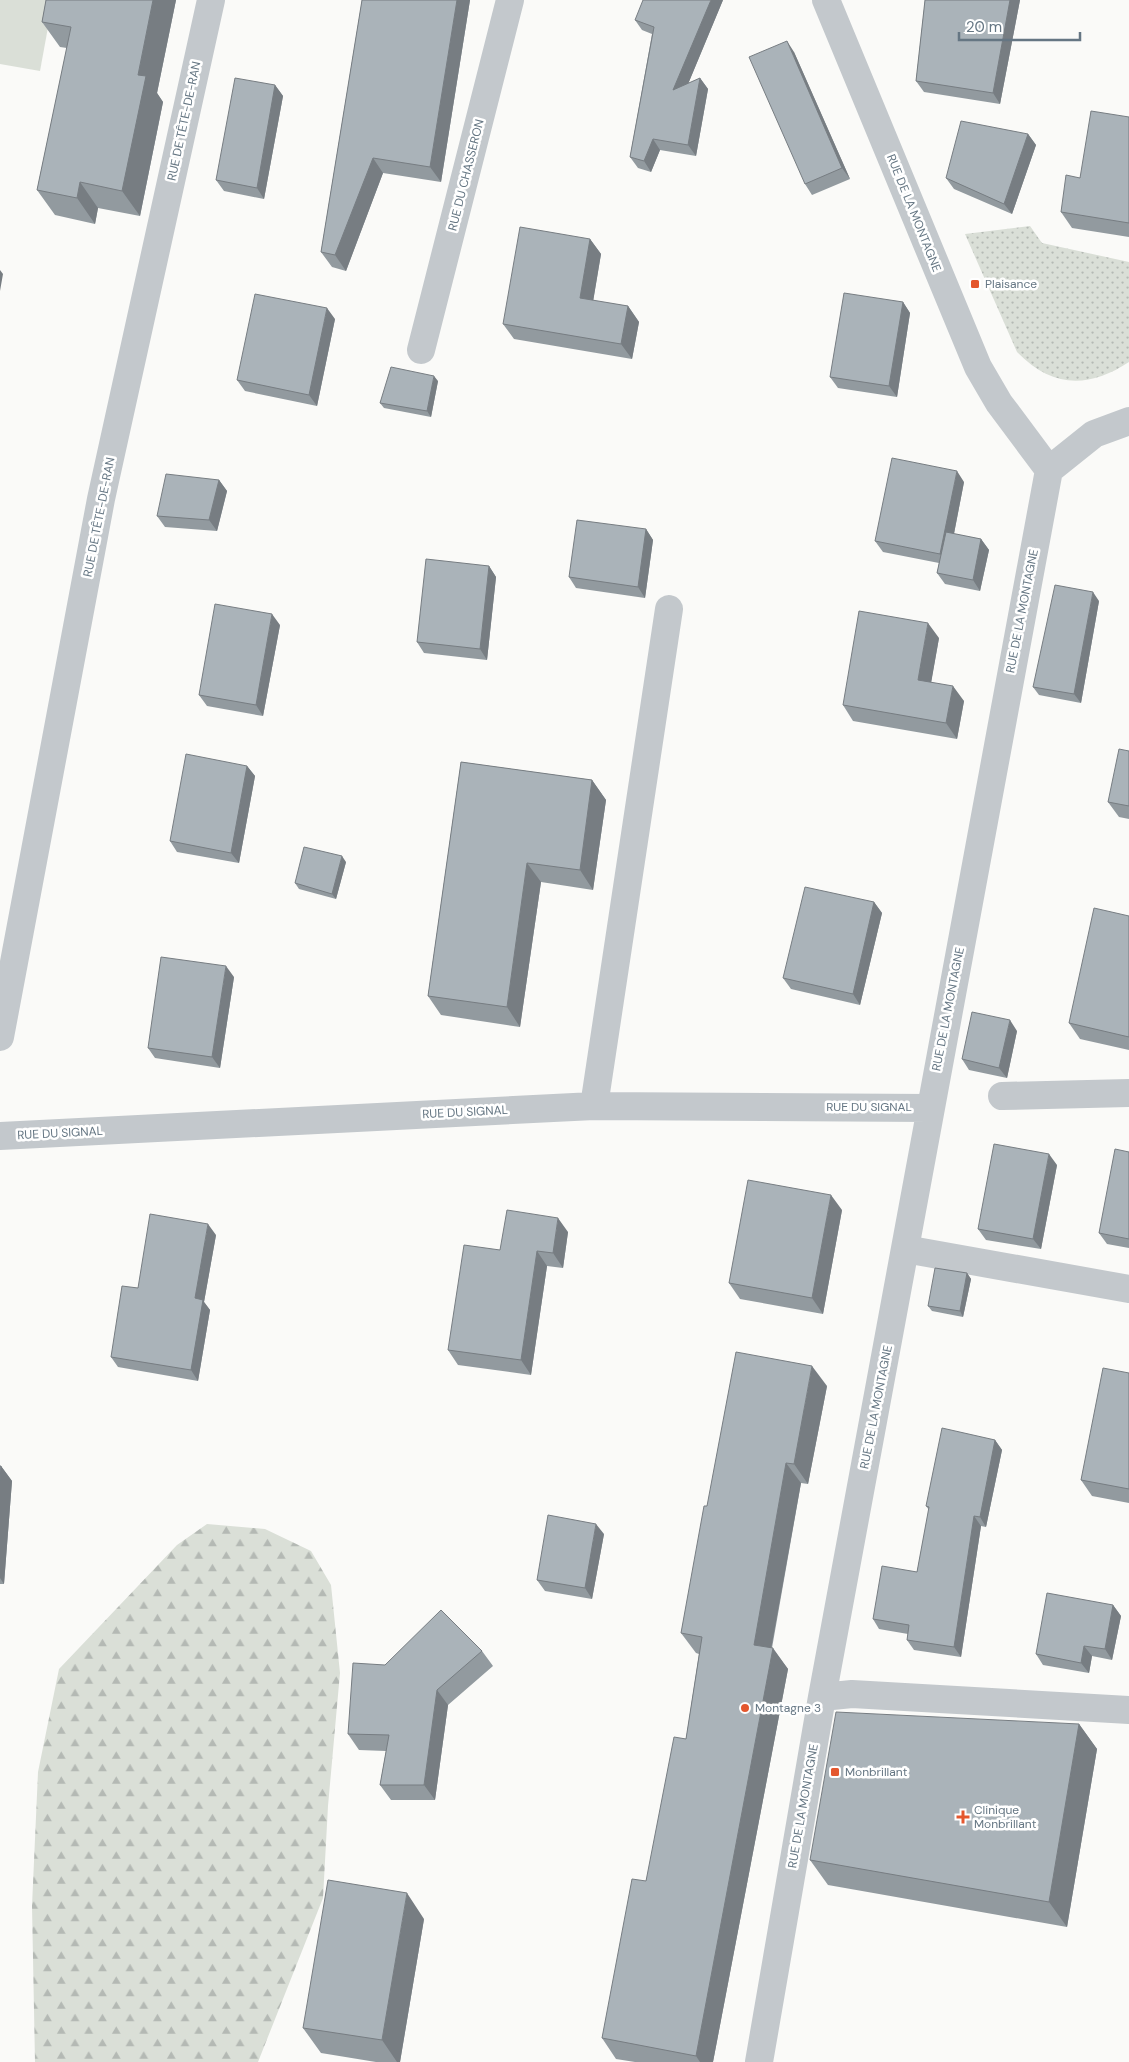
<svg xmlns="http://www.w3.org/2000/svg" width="1129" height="2062" font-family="'DM Sans',sans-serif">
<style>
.grass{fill:url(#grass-dots)}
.forest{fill:url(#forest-firs)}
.park{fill:#dadfd7}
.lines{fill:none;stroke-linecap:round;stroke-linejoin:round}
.minor{stroke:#c3c8cc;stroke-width:28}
.wall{fill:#929a9f}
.shaded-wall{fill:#777d82}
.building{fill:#aab3b9;stroke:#777d82}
.poi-dot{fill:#e4572e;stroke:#fff;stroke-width:2}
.labels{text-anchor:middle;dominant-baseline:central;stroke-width:5;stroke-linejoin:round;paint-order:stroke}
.street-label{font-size:12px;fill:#657683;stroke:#fff}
.poi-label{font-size:12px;fill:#657683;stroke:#fff;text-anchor:start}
</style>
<defs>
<pattern id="grass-dots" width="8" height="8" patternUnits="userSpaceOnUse" patternTransform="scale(1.25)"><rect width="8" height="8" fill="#dadfd7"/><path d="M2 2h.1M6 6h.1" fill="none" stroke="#b4b9b4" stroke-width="1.8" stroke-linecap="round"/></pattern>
<pattern id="forest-firs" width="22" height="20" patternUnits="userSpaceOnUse" patternTransform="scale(1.25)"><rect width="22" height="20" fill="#dadfd7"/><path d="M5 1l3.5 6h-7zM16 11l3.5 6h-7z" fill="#b4b9b4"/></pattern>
</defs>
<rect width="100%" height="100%" fill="#fafaf8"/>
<path class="grass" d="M1030 226 1042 243 1129 262V362C1088 389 1052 388 1017 352L965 234Z"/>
<path class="forest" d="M207 1524 265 1529 311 1551 331 1585 340 1673 328 1806 323 1898 258 2062H35L32 1906 38 1772 59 1669 177 1545Z"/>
<path class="park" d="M0 0H53L40 71 0 64Z"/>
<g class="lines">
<path class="minor" d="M421 350 510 0
M1049 470 1094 434 1129 421
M0 1037 101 499 211 0
M1002 1096 1129 1093
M594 1106 669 609
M0 1136 594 1106 929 1108
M905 1249 1129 1289
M822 1697 852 1694 1129 1710
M759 2062 822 1697 1049 470 999 403 978 367 826 0"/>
</g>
<path class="wall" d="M46 0H176L157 93 163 102 140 216 98 208 95 224 55 215 37 190 67 48 60 47 42 22Z
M362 0H470L441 182 383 173 346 271 332 267 321 252Z
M723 0 688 84 700 78 708 89 696 156 660 150 651 172 638 168 630 157 652 34 642 30 635 20Z
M925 0H1020L1000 104 924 92 916 81Z
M794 52 850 179 812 195 805 184Z
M275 85 283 96 264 199 224 191 216 180Z
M1129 117V237L1072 228 1061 212 1080 178Z
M1028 134 1036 145 1012 214 954 189 946 178Z
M590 239 601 254 593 301 628 306 639 322 632 359 514 339 503 324Z
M903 302 910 313 897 397 838 388 830 377Z
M335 319 317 406 245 391 237 380Z
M438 381 431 417 384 408 380 403Z
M219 480 227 491 217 531 165 527 157 516Z
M964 482 954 534 981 539 989 550 980 591 945 584 937 573 939 563 883 552 875 541Z
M646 529 653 540 645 598 576 588 569 577Z
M489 566 496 577 487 660 424 653 417 642Z
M1099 601 1081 703 1039 695 1033 687Z
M280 625 263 716 207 706 199 695Z
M939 638 931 682 964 701 957 739 853 721 843 705Z
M1129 751V819L1119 817 1108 802Z
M461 762 592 780 606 800 593 890 541 882 520 1027 441 1015 428 996Z
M247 766 255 776 239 863 177 852 170 841Z
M346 862 336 899 299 889 295 883Z
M874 902 882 913 860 1005 791 989 783 978Z
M1129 916V1050L1080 1039 1069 1023Z
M234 977 220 1068 155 1058 148 1048Z
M1017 1031 1007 1078 969 1070 962 1059Z
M1129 1152V1248L1107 1244 1099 1233Z
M1057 1165 1041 1249 986 1240 978 1229Z
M842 1210 823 1314 740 1299 729 1283Z
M568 1232 563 1268 547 1266 531 1375 458 1365 448 1350 500 1250Z
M216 1235 204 1302 210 1310 198 1381 118 1367 111 1357 138 1288Z
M967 1273 971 1279 963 1317 932 1311 928 1306Z
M1129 1373V1503L1092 1496 1081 1480Z
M827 1386 808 1484 801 1483 772 1648 788 1669 713 2062H635L616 2059 602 2038 686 1739 699 1654 696 1653 681 1633 707 1506Z
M995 1440 1002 1450 986 1527 981 1526 961 1657 914 1650 907 1640 908 1634 879 1629 873 1619 917 1572 929 1510 926 1506Z
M0 1466H1L12 1481 4 1584H0Z
M604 1534 592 1599 545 1591 537 1580Z
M1113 1605 1121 1616 1112 1660 1092 1656 1089 1673 1043 1665 1036 1654Z
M482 1651 493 1666 448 1705 435 1800H391L380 1785 386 1751 359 1750 348 1734 385 1665Z
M1079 1724 1097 1749 1067 1927 828 1885 810 1860Z
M424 1919 400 2062H376L321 2053 303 2028Z"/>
<path class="shaded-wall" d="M153 0H176L157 93 163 102 140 216 122 191 138 75Z
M457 0H470L441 182 430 167Z
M711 0H723L681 101 673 90Z
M1010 0H1020L1000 104 993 93Z
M787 41 794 52 850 179 842 168Z
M700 78 708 89 696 156 688 145Z
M275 85 283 96 264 199 257 188Z
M1028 134 1036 145 1012 214 1004 204Z
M653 139 660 150 651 172 644 161Z
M373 158 383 173 346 271 335 255Z
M80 182 98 208 95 224 77 198Z
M590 239 601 254 591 314 580 298Z
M0 270 3 274 0 291Z
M903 302 910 313 897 397 889 386Z
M628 306 639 322 632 359 621 344Z
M327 308 335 319 317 406 309 395Z
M434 376 438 381 431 417 427 411Z
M957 471 964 482 948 564 940 554Z
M219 480 227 491 217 531 209 520Z
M646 529 653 540 645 598 638 587Z
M981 539 989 550 980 591 973 580Z
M489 566 496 577 487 660 480 649Z
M1093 592 1099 601 1081 703 1074 694Z
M272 614 280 625 263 716 256 705Z
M928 623 939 638 929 695 918 680Z
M953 686 964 701 957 739 946 723Z
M247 766 255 776 239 863 231 853Z
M592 780 606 800 593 890 580 870Z
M342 856 346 862 336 899 332 894Z
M527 863 541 882 520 1027 507 1007Z
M874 902 882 913 860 1005 853 994Z
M226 966 234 977 220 1068 212 1057Z
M1010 1020 1017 1031 1007 1078 999 1068Z
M1049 1154 1057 1165 1041 1249 1033 1239Z
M831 1195 842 1210 823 1314 812 1298Z
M558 1218 568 1232 563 1268 553 1253Z
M208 1224 216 1235 204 1302 210 1310 198 1381 191 1370 195 1298Z
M537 1251 547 1266 531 1375 521 1360Z
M967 1273 971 1279 963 1317 960 1311Z
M812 1366 827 1386 808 1484 794 1464Z
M995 1440 1002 1450 986 1527 980 1517Z
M786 1463 801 1483 768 1666 754 1645Z
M1 1466 12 1481 4 1584 0 1578V1481Z
M974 1516 981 1526 961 1657 954 1647Z
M596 1524 604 1534 592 1599 585 1588Z
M1113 1605 1121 1616 1112 1660 1105 1649Z
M1084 1646 1092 1656 1089 1673 1081 1663Z
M773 1648 788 1669 713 2062H700L696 2056Z
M437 1690 448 1705 435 1800 424 1785Z
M1079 1724 1097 1749 1067 1927 1049 1902Z
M407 1893 424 1919 400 2062H397L382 2040Z"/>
<path class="building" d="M46 0H153L138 75 146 76 122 191 80 182 77 198 37 190 71 27 42 22Z
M362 0H457L430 167 373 158 335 255 321 252Z
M643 0H711L673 90 700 78 688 145 653 139 644 161 630 157 654 27 635 20Z
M925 0H1010L993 93 916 81Z
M787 41 842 168 805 184 749 57Z
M235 78 275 85 257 188 216 180Z
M1091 111 1129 117V223L1061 212 1066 175 1080 178Z
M961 121 1028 134 1004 204 946 178Z
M520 227 590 239 580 298 628 306 621 344 503 324Z
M844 293 903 302 889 386 830 377Z
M255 294 327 308 309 395 237 380Z
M391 367 434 376 427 411 380 403Z
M892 458 957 471 940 554 875 541Z
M166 474 219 480 209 520 157 516Z
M577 520 646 529 638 587 569 577Z
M946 532 981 539 973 580 937 573Z
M426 559 489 566 480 649 417 642Z
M1055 585 1093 592 1074 694 1033 687Z
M215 604 272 614 256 705 199 695Z
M859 611 928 623 918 680 953 686 946 723 843 705Z
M1119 749 1129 751V806L1108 802Z
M186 754 247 766 231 853 170 841Z
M461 762 592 780 580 870 527 863 507 1007 428 996Z
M304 847 342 856 332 894 295 883Z
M805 887 874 902 853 994 783 978Z
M1094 908 1129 916V1037L1069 1023Z
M161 957 226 966 212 1057 148 1048Z
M972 1012 1010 1020 999 1068 962 1059Z
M994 1144 1049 1154 1033 1239 978 1229Z
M1115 1149 1129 1152V1239L1099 1233Z
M748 1180 831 1195 812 1298 729 1283Z
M507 1210 558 1218 553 1253 537 1251 521 1360 448 1350 464 1245 500 1250Z
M150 1214 208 1224 195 1298 203 1300 191 1370 111 1357 122 1286 138 1288Z
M935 1268 967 1273 960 1311 928 1306Z
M736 1352 812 1366 794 1464 786 1463 754 1645 773 1648 696 2056 602 2038 632 1879 646 1881 674 1737 686 1739 702 1637 681 1633 704 1506H707Z
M1103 1368 1129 1373V1489L1081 1480Z
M942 1428 995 1440 980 1517 974 1516 954 1647 907 1640 909 1625 873 1619 882 1566 917 1572 929 1507 926 1506Z
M0 1466H1L0 1481Z
M548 1515 596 1524 585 1588 537 1580Z
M1047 1593 1113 1605 1105 1649 1084 1646 1081 1663 1036 1654Z
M441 1610 482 1651 437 1690 424 1785H380L389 1735 348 1734 353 1663 385 1665Z
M836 1712 1079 1724 1049 1902 810 1860Z
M328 1880 407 1893 382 2040 303 2028Z"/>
<g class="poi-dot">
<rect x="970" y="279" width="10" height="10" rx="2.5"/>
<circle cx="745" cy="1708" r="5"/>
<rect x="830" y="1767" width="10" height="10" rx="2.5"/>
<path d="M960.5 1809.5h5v5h5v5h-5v5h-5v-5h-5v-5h5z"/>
</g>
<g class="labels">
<g class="street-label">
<text transform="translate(184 121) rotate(-78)">RUE DE TÊTE-DE-RAN</text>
<text transform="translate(466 175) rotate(-76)">RUE DU CHASSERON</text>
<text transform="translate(914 213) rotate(68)">RUE DE LA MONTAGNE</text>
<text transform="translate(99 517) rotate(-79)">RUE DE TÊTE-DE-RAN</text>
<text transform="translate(1022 611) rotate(-79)">RUE DE LA MONTAGNE</text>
<text transform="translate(948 1009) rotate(-79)">RUE DE LA MONTAGNE</text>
<text x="869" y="1107">RUE DU SIGNAL</text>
<text transform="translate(465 1112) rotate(-3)">RUE DU SIGNAL</text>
<text transform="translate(60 1133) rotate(-3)">RUE DU SIGNAL</text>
<text transform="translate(876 1407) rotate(-79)">RUE DE LA MONTAGNE</text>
<text transform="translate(803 1806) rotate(-80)">RUE DE LA MONTAGNE</text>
</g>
<g class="poi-label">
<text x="985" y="284">Plaisance</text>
<text x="755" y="1708">Montagne 3</text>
<text x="845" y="1772">Monbrillant</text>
<text x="974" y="1810">Clinique<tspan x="974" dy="14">Monbrillant</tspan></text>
</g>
</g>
<path d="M959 32v8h121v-8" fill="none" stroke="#657683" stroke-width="2.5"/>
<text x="966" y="32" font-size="15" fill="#657683" stroke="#ffffff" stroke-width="4" paint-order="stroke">20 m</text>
</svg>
